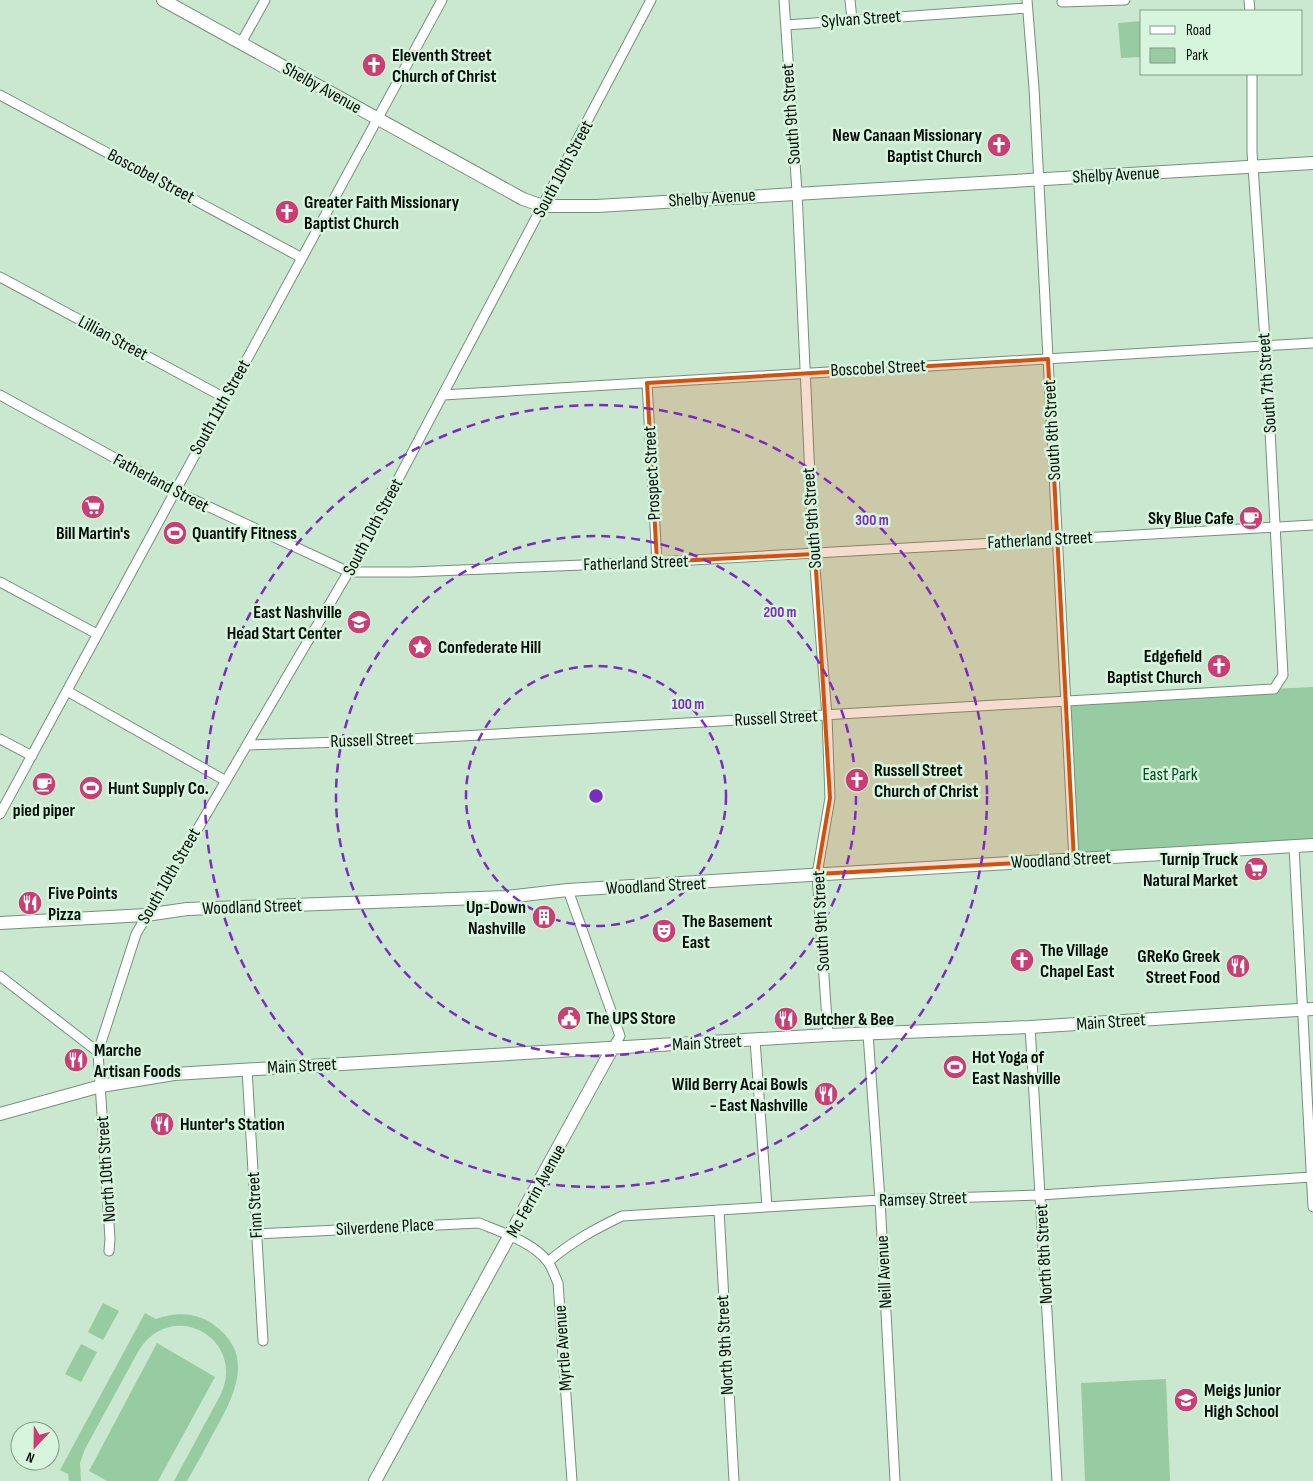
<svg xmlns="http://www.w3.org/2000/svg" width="1313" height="1481" font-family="'Sofia Sans Condensed',sans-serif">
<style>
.green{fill:#97cba2}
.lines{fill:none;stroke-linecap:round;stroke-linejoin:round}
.street-casing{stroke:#75907a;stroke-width:11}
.secondary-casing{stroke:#75907a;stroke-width:14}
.street{stroke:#fff;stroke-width:9}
.secondary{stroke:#fff;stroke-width:12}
.marked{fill:#d1520c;fill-opacity:0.2;stroke:#d1520c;stroke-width:4;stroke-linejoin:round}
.ring{fill:none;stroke:#7b2cbf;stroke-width:2.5;stroke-dasharray:9 6}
.labels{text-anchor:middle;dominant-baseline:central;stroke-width:5;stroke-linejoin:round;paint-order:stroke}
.street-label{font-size:18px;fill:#050e07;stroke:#d7f5dd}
.poi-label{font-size:18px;font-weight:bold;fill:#050e07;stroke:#d7f5dd;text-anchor:start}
.park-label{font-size:18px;fill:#004c21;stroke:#d7f5dd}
.centre{fill:#7b2cbf;stroke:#d7f5dd;stroke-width:2.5}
.ring-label{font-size:15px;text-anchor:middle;font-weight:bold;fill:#7b2cbf;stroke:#d7f5dd;stroke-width:5;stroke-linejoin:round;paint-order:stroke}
</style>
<rect width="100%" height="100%" fill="#cae8d0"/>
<path class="green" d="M1142 21V57L1121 58 1118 23Z
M1313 687V846L1074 860 1067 699Z
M85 788a6 6 0 1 1 12 0a6 6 0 1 1-12 0Z
M103 1303 119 1311 103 1340 88 1332Z
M145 1313 156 1319C176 1312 196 1312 214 1325 256 1355 234 1396 215 1430 206 1447 197 1464 187 1481H174L221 1394C246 1338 172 1298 139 1350L85 1449 80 1463 81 1481H69L68 1474 60 1470Z
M157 1343 215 1377 158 1481H107L89 1471Z
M81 1344 97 1352 81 1382 65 1374Z
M1166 1379 1170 1481H1085L1081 1383Z"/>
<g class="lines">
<g class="street-casing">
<path id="street" d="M784 0 797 192 813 543 827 716 830 798 817 874 828 1035
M850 0 852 20
M1027 0 1034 88 1074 860
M1249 0 1250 11
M1062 2 1125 0
M786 25 1027 8
M241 43 265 0
M0 95 302 258
M0 277 225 398
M647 383 657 562
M0 395 175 491 349 572H411L657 562 1313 525
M443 395 1313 343
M0 582 97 634
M67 691 226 781
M0 739 32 756
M248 745 374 741 1274 689 1283 675 1266 355 1252 152V74
M0 814 442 0
M1294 847 1313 1207
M568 890 620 1036 612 1049
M0 976 98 1052
M1030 1027 1057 1481
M868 1034 880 1200 895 1481
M755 1040 767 1207
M247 1069 263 1341
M719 1210 734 1481
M256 1234 479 1223C501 1232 533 1242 548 1262 552 1267 555 1277 558 1283L572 1481
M109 1251 110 1239 98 1052 136 934 356 559 651 0
M548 1262C571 1242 595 1229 622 1216L880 1200 1040 1195 1311 1177"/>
</g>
<g class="secondary-casing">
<path id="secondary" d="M163 0 523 199 543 206H597L1313 163
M0 923 146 915 187 909 506 897 568 890 826 874 1313 845
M0 1114 101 1086 174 1074 828 1035 1030 1027 1313 1009
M375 1481 612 1049"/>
</g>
<use href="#street" class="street"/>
<use href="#secondary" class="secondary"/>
</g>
<path class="marked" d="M1048 359 1074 860 817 874 830 798 815 554 657 562 647 383Z"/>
<g class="ring">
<circle cx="596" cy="796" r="130"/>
<circle cx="596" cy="796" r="260"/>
<circle cx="596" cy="796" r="391"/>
</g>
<defs>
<g id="church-disc" transform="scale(1.25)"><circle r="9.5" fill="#c93e73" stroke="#d7f5dd"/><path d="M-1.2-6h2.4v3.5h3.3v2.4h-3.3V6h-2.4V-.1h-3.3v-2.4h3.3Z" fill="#fff"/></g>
<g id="supermarket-disc" transform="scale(1.25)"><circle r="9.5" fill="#c93e73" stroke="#d7f5dd"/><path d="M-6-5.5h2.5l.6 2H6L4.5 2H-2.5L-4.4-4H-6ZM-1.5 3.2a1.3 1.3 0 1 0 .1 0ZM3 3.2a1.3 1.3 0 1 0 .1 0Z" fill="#fff"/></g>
<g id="cafe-disc" transform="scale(1.25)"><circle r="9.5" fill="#c93e73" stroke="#d7f5dd"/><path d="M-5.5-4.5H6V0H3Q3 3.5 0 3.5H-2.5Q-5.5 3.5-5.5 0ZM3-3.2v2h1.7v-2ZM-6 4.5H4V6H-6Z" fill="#fff"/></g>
<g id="stadium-disc" transform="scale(1.25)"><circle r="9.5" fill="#c93e73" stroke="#d7f5dd"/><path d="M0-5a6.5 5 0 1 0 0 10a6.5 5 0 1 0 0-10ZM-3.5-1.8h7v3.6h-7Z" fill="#fff"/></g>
<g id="school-disc" transform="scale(1.25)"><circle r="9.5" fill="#c93e73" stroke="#d7f5dd"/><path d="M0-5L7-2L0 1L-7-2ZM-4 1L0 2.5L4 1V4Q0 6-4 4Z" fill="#fff"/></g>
<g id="sight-disc" transform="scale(1.25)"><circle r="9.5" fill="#c93e73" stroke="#d7f5dd"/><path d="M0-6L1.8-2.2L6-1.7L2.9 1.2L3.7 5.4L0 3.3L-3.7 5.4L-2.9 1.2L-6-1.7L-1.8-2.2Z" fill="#fff"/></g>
<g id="restaurant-disc" transform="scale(1.25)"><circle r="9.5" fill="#c93e73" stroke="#d7f5dd"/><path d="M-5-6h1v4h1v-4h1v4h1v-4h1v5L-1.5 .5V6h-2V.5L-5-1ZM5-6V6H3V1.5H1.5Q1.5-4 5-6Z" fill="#fff"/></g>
<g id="building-disc" transform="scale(1.25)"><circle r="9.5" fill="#c93e73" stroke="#d7f5dd"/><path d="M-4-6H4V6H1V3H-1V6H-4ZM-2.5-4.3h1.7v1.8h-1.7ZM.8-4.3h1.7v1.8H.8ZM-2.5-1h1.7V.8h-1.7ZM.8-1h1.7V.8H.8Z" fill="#fff"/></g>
<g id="theatre-disc" transform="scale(1.25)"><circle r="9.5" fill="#c93e73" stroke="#d7f5dd"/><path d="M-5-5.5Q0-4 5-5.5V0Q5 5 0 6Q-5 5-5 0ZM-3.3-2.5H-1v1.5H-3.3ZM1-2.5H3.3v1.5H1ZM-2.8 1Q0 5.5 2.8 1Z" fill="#fff"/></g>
<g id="civic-disc" transform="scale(1.25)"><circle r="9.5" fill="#c93e73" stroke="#d7f5dd"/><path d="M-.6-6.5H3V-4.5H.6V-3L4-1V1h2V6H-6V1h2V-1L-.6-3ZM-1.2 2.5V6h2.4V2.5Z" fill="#fff"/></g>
</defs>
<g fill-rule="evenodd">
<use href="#church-disc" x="374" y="65"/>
<use href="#church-disc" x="999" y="145"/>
<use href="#church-disc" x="287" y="212"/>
<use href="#supermarket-disc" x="93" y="507"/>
<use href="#cafe-disc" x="1251" y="518"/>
<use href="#stadium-disc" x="175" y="533"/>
<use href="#school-disc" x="359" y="622"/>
<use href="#sight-disc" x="420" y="647"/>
<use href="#church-disc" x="1219" y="666"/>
<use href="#church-disc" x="857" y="780"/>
<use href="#cafe-disc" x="44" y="784"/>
<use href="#stadium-disc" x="91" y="788"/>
<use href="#supermarket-disc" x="1256" y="869"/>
<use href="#restaurant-disc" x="30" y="903"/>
<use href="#building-disc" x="544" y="917"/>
<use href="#theatre-disc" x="664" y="931"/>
<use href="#church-disc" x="1022" y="960"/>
<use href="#restaurant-disc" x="1238" y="966"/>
<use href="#civic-disc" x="569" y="1018"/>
<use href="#restaurant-disc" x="786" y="1019"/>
<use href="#restaurant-disc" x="76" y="1060"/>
<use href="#stadium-disc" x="955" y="1067"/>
<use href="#restaurant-disc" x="826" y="1094"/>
<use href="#restaurant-disc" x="162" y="1124"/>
<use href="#school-disc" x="1186" y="1400"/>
</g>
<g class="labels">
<g class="street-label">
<text transform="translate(861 19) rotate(-4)">Sylvan Street</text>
<text transform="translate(322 88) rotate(29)">Shelby Avenue</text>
<text transform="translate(791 114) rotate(-94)">South 9th Street</text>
<text transform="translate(563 169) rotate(-62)">South 10th Street</text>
<text transform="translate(1116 175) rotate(-3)">Shelby Avenue</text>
<text transform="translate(151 176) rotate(28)">Boscobel Street</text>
<text transform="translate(712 198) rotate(-4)">Shelby Avenue</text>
<text transform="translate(113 338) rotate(28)">Lillian Street</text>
<text transform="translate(878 368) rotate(-3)">Boscobel Street</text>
<text transform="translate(1267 383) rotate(-94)">South 7th Street</text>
<text transform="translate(220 407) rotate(-61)">South 11th Street</text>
<text transform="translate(1052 430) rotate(-93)">South 8th Street</text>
<text transform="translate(652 473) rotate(-93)">Prospect Street</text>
<text transform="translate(161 483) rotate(28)">Fatherland Street</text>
<text transform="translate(812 518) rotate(-94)">South 9th Street</text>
<text transform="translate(373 527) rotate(-62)">South 10th Street</text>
<text transform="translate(1040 540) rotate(-3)">Fatherland Street</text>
<text transform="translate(636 563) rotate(-2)">Fatherland Street</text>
<text transform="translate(776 718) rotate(-3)">Russell Street</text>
<text transform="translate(372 740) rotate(-2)">Russell Street</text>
<text transform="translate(1061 860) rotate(-3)">Woodland Street</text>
<text transform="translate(169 876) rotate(-60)">South 10th Street</text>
<text transform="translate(656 886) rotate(-3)">Woodland Street</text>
<text transform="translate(252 907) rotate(-2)">Woodland Street</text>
<text transform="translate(821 921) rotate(-93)">South 9th Street</text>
<text transform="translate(1111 1022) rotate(-4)">Main Street</text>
<text transform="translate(707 1043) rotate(-3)">Main Street</text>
<text transform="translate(302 1066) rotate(-3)">Main Street</text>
<text transform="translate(106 1169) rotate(-94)">North 10th Street</text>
<text transform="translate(536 1191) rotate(-61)">Mc Ferrin Avenue</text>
<text transform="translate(923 1199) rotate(-2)">Ramsey Street</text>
<text transform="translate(255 1205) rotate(-93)">Finn Street</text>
<text transform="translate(385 1227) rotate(-3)">Silverdene Place</text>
<text transform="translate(1044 1254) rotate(-93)">North 8th Street</text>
<text transform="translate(884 1272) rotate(-93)">Neill Avenue</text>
<text transform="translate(725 1345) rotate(-93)">North 9th Street</text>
<text transform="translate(563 1348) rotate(-94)">Myrtle Avenue</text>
</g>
<g class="poi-label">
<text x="392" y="55">Eleventh Street<tspan x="392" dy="21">Church of Christ</tspan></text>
<text x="982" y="135" text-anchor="end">New Canaan Missionary<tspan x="982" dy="21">Baptist Church</tspan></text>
<text x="304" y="202">Greater Faith Missionary<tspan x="304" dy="21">Baptist Church</tspan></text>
<text x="1234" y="518" text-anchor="end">Sky Blue Cafe</text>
<text x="93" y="533" text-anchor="middle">Bill Martin's</text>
<text x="192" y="533">Quantify Fitness</text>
<text x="342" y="612" text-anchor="end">East Nashville<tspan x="342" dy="21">Head Start Center</tspan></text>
<text x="438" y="647">Confederate Hill</text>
<text x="1202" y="656" text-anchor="end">Edgefield<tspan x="1202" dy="21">Baptist Church</tspan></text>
<text x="874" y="770">Russell Street<tspan x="874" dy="21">Church of Christ</tspan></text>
<text x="108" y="788">Hunt Supply Co.</text>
<text x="44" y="810" text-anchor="middle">pied piper</text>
<text x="1238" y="859" text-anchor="end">Turnip Truck<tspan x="1238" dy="21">Natural Market</tspan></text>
<text x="48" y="893">Five Points<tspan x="48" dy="21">Pizza</tspan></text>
<text x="526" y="907" text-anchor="end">Up-Down<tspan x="526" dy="21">Nashville</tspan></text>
<text x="682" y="921">The Basement<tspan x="682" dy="21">East</tspan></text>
<text x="1040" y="950">The Village<tspan x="1040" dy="21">Chapel East</tspan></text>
<text x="1220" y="956" text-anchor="end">GReKo Greek<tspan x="1220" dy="21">Street Food</tspan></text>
<text x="586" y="1018">The UPS Store</text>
<text x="804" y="1019">Butcher &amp; Bee</text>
<text x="94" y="1050">Marche<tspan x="94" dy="21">Artisan Foods</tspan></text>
<text x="972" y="1057">Hot Yoga of<tspan x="972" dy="21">East Nashville</tspan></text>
<text x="808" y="1084" text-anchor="end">Wild Berry Acai Bowls<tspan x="808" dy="21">- East Nashville</tspan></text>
<text x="180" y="1124">Hunter's Station</text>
<text x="1204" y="1390">Meigs Junior<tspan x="1204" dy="21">High School</tspan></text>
</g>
<g class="park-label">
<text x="1170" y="774">East Park</text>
</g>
</g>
<circle cx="596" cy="796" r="8" class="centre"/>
<g class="ring-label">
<text x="872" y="525">300 m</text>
<text x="780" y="617">200 m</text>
<text x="688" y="709">100 m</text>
</g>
<rect x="1140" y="10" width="162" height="65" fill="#d7f5dd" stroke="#839987"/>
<rect x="1150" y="26" width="25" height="8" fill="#ffffff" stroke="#839987"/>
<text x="1186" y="35" font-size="15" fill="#050e07">Road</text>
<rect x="1150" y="48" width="25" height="15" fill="#97cba2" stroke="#839987"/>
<text x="1186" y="60" font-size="15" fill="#050e07">Park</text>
<g transform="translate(35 1446) rotate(202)"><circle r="24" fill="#d7f5dd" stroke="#839987"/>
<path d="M0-4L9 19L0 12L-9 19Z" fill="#c93e73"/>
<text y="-8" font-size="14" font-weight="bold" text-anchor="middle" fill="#050e07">N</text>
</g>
</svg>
